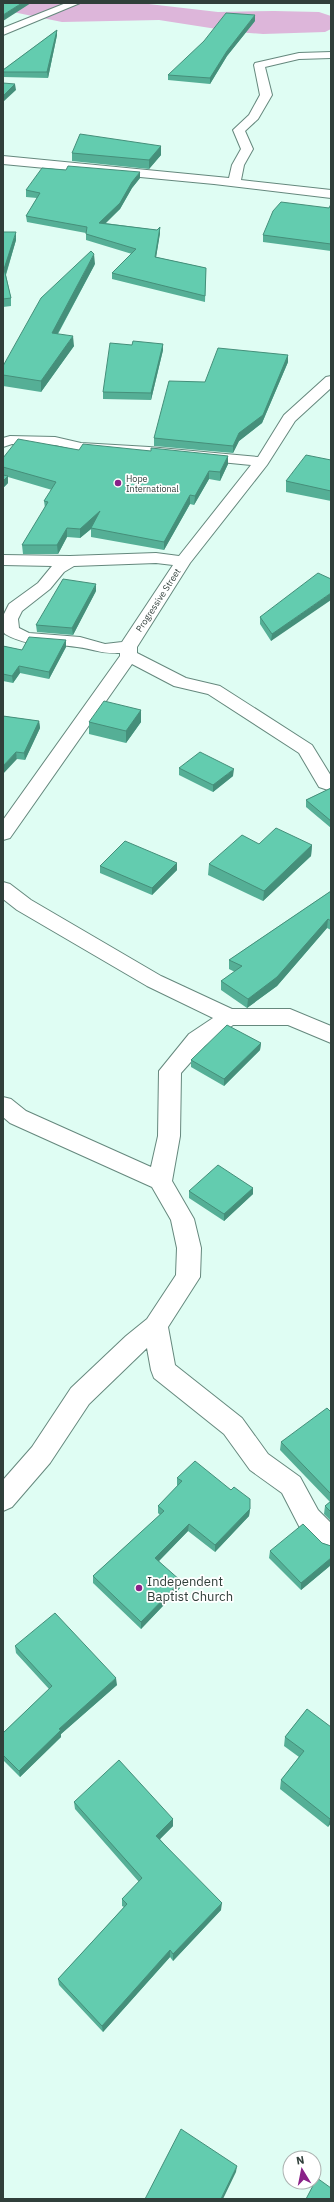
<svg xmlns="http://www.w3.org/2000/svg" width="334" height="2202" font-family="'IBM Plex Sans',sans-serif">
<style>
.green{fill:#ddb6da}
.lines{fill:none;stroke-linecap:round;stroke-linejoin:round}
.minor-casing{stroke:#65887d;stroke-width:2}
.minor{fill:#fff;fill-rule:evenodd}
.wall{fill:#55af96}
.shaded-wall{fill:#458f7a}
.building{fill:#63ccaf;stroke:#458f7a}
.poi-dot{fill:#8a2288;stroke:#fff;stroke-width:1.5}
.labels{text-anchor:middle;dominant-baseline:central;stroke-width:3.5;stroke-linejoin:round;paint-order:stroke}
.far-poi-label{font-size:9px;fill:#303f3a;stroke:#fff;text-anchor:start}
.far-street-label{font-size:9px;fill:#303f3a;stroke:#fff}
.near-poi-label{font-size:13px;fill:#303f3a;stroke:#fff;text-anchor:start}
</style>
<rect width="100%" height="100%" fill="#dffdf3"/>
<path class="green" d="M3 3H140L218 12 274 11 319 12 331 16V29L325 32 263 34 236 32 159 20 62 22 3 10Z"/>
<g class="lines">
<g class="minor-casing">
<path id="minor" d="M66 3H80L3 35V28Z
M331 52V58L299 59 265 67 272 95 258 119 245 131 253 149 244 165 241 180 331 190V198L214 184 3 164V156L229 178 232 165 241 149 233 130 249 115 260 95 254 65 255 63 299 53Z
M331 376V388L295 421 267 465 190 563 137 647V653L186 678 220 686 312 745 331 776V791L319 787 299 753 208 694 174 686 132 664 10 838 3 840V820L120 656V653C100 654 95 649 77 647 50 643 30 648 5 634L3 631V616L9 604 38 583 52 566 3 565V555L70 556 156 553 179 556 251 465 149 455 81 451 55 445 12 444 3 447V438L10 436 55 437 81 443 149 447 258 457 284 415 326 377ZM156 563 173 565 122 642 105 644 80 637 29 633 19 628 18 619 22 611 50 589 64 572 74 566Z
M3 882 10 884 31 900 161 976 232 1009H290L331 1026V1043L288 1025H233L205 1046 181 1073 180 1136 172 1181 194 1219 201 1248 200 1277 168 1327 175 1365 242 1418 268 1454 300 1477 318 1510 331 1523V1553L322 1550 300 1528 282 1493 250 1470 224 1434 154 1378 151 1370 147 1348 89 1404 50 1463 12 1507 3 1511V1480L32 1447 71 1388 126 1336 147 1319 176 1275 177 1248 171 1220 152 1187 10 1123 3 1117V1097L11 1099 26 1111 151 1167 158 1136 159 1071 189 1034 213 1018 147 986 17 910 3 899Z"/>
</g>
<use href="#minor" class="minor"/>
</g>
<path class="wall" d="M255 21 227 56 210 84 168 80V75Z
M57 30V35L48 78 3 77V70Z
M161 146V155L149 169 72 161V153Z
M140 178 132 188 120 209 105 223 157 230 160 227V233L156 257 206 268 205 302 112 279V273L132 254 86 240V233L27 222 26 216 37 198 26 197V190Z
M331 204V251L263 242V235L329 208Z
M3 232 16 240 6 275 11 298V306L3 307Z
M95 264 58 334 74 346 41 392 3 386V366Z
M163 344V350L151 400 103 399V392L132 345Z
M288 362 262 423 239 441 233 453 154 446V438L205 382Z
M79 450 151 451 228 456V464L220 481 209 479 194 505 190 504 164 550 91 537V529L80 538 67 537 58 554H23L22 545 45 508 44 501 52 490 8 477V483L3 488V458Z
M331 460V501L286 492V481Z
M331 579 271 641 260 624V617Z
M96 591 73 635 37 632 36 625Z
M66 640V647L49 679 20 673 13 683 3 681V646L22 650Z
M141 710V722L126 743 89 734V722Z
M3 716 39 721 40 728 25 760 17 759Z
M179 768 233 776 213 792 179 775Z
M331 788V828L306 807V800Z
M312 845 311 856 263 901 208 875 209 864Z
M177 863V870L152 895 100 873V866Z
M331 891V930L327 928 277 986 247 1008 221 990V981L235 972 229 969V960Z
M261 1043 260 1050 224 1086 191 1067V1060Z
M253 1188V1194L224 1221 189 1198V1191Z
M331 1412V1521L324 1514 325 1506 330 1502 280 1450 281 1442Z
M177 1478 250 1509 249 1516 215 1552 188 1531 159 1561 180 1588 141 1629 93 1583V1576L160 1515 158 1513V1506L178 1486 177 1485Z
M322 1543 331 1546V1565L301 1590 269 1558 270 1551Z
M15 1646 117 1685 61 1734V1737L20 1777 3 1760V1733L49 1689 16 1653Z
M307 1709 331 1823 328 1827 280 1789 281 1780 299 1757 284 1746 285 1737Z
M74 1802 173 1819V1826L160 1839 221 1910 173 1961 170 1957 103 2032 59 1985 58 1979 124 1907 122 1906V1899L139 1882 75 1809Z"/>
<path class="shaded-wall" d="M22 3H31L3 21V15Z
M255 15V21L227 56 210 84V78L227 51Z
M57 30V35L48 78 47 72Z
M15 84 16 90 3 102V96Z
M161 146V155L149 169V160Z
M140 172V178L132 188 120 209 100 229 99 223 132 182Z
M160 227V233L155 264V257Z
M16 232V240L5 277 4 269Z
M94 254 95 264 52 344V333Z
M73 336 74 346 41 392V381Z
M163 344V350L151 400V393Z
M288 355V362L262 423 239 441 233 453V446L239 433Z
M228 456V464L220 481V472Z
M209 471V479L194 505 195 496Z
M8 476V483L3 488V481Z
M190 495V504L164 550V542Z
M100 511 91 529 80 538V529Z
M67 528V537L58 554 57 545Z
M96 584V591L73 635 72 628Z
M331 593V600L271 641 272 634Z
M66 640V647L49 679V672Z
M19 666 20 673 13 683 12 676Z
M141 710V722L126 743V731Z
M39 721 40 728 25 760 24 753Z
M16 752 17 759 3 774V766Z
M234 769 233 776 213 792V785Z
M312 845 311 856 263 901 264 891Z
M177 863V870L152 895V888Z
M328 919 327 928 277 986 247 1008 248 999Z
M261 1043 260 1050 224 1086V1079Z
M253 1188V1194L224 1221V1214Z
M250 1509 249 1516 215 1552V1545Z
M189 1524 188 1531 155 1565V1558Z
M331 1558V1565L301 1590V1583Z
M181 1581 180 1588 141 1629V1622Z
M116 1678 117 1685 61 1734V1737L20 1777 19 1771 59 1729Z
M331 1817V1823L328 1827 330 1819Z
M173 1819V1826L156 1843V1836Z
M222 1903 221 1910 173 1961V1954Z
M170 1950V1957L103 2032 102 2026Z
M237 2166 236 2172 223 2199H221Z"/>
<path class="building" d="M3 3H22L3 15Z
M226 13 255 15 227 51 210 78 168 75 204 41Z
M57 30 47 72H3V70Z
M3 83 15 84 3 96Z
M80 134 161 146 149 160 72 153Z
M68 166 140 172 132 182 120 203 99 223 157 230 160 227 155 257 206 268 205 296 112 273 136 249 86 234 87 227 26 216 40 193 26 190 42 168 66 170Z
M281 202 329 208 331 204V244L263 235 273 211Z
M3 232H16L4 269 11 298 3 299Z
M91 251 94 254 52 333 73 336 41 381 3 375V366L41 298Z
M133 341 163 344 151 393 103 392 110 343 132 345Z
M218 348 288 355 263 415 239 433 233 446 154 438 169 381 205 382Z
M18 439 79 450 83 444 151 451V448L228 456 220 472 209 471 195 496 190 495 164 542 91 528 100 511 80 529 67 528 57 545H22L48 502 44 501 56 482 3 467V458Z
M306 455 331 460V491L286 481Z
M3 475 8 476 3 481Z
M318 573 331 579V593L272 634 260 617Z
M63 579 96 584 72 628 36 625Z
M29 637 66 640 49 672 19 666 12 676 3 674V646L22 650Z
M104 701 141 710 126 731 89 722Z
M3 716 39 721 24 753 16 752 3 766Z
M200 752 234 769 213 785 179 768Z
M331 788V821L306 800Z
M276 828 312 845 264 891 209 864 242 835 259 844Z
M125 841 177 863 152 888 100 866Z
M331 891V921L328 919 277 977 248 999 221 981 242 966 229 960Z
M227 1025 261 1043 224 1079 191 1060Z
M218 1165 253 1188 224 1214 189 1191Z
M327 1408 331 1412V1494L281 1442Z
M195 1461 231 1490 234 1487 250 1499V1509L215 1545 189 1524 155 1558 181 1581 141 1622 93 1576 164 1511 158 1506 182 1481 177 1478Z
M331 1501V1512L325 1506Z
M303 1524 322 1543 331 1546V1558L301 1583 270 1551Z
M55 1613 116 1678 59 1729 61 1730 19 1771 3 1755V1733L52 1686 15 1646Z
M307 1709 331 1727V1817L330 1819 281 1780 304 1751 285 1737Z
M119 1760 173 1819 156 1836 222 1903 173 1954 170 1950 102 2026 58 1979 127 1904 122 1899 142 1878 74 1802Z
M181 2129 237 2166 221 2199H145Z
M317 2178 331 2188V2199H306Z"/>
<g class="poi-dot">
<circle cx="118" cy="483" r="4"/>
<circle cx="139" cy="1588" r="4"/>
</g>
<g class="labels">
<g class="far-poi-label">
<text x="126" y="478">Hope<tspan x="126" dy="10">International</tspan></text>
</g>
<g class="far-street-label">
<text transform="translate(158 600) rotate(-57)">Progressive Street</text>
</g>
<g class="near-poi-label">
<text x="147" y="1581">Independent<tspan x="147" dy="15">Baptist Church</tspan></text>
</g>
</g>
<rect width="334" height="2202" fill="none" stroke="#303f3a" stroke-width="8"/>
<g transform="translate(302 2170) rotate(350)"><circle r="19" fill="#ffffff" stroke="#acb2b0"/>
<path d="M0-3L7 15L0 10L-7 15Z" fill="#8a2288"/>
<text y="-6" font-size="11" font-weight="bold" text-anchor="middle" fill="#303f3a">N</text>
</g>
</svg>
